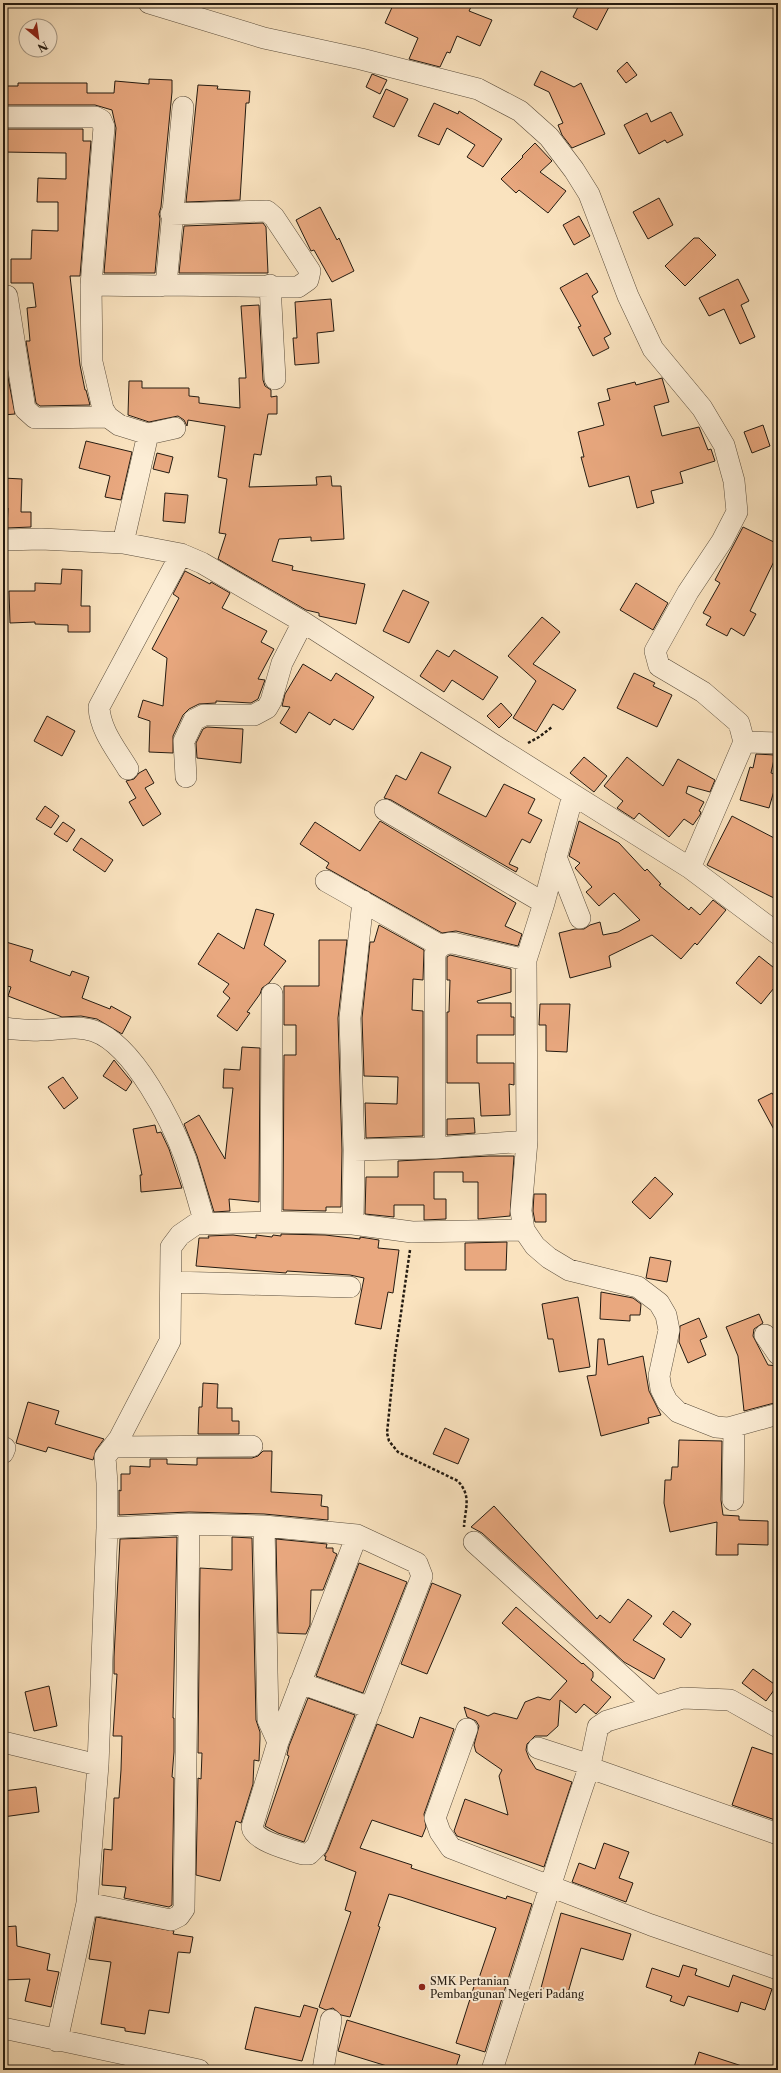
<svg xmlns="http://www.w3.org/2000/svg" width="781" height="2073" font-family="'Libre Caslon Text',serif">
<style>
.building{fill:#e9a87f;stroke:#241b11}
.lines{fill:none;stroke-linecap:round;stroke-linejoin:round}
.minor-casing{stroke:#5a4d3c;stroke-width:22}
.path{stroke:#241b11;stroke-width:2.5;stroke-dasharray:3 2;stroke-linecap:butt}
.minor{stroke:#fcedd5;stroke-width:21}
.poi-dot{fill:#8f2418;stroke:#fcedd5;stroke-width:1.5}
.labels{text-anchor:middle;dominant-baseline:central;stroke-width:4;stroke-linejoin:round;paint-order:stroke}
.poi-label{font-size:11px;fill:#241b11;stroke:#fcedd5;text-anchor:start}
</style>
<rect width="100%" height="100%" fill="#fae3bf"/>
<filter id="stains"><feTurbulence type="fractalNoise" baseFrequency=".005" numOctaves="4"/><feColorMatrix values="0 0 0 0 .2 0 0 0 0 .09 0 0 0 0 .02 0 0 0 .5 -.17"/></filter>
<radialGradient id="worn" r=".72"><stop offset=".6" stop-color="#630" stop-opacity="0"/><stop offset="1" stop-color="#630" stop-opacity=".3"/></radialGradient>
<path class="building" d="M394 3H473L469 11 492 20 480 46 457 36 450 53 447 52 440 67 409 59 418 38 385 23Z
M580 3H611L597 30 573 17Z
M627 62 637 75 626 83 617 71Z
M541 71 574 87 581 83 605 134 572 148 562 135 558 125 563 123 549 92 534 85Z
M372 74 387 80 380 94 366 87Z
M149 79 172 80V92L161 207 159 214 160 219 155 273H104L116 128 112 110 95 105H3V86H18V83H87V93H114L115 81 149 84Z
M198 85 218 86 217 89 250 91 249 103H246L240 200 186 202Z
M386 89 408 99 394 127 373 117Z
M434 103 458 114 459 111 502 139 483 167 467 157 475 145 447 128 439 145 418 136Z
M671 112 683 135 667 143 665 140 639 154 624 125 647 113 651 122Z
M3 129H83V141H91L80 276H70L80 365 85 390H86L90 405 40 406 36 403 26 341H30L27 308 36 307 33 283H11V259H31L32 230 58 231V202H37L38 178 66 179V153L3 152Z
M535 143 552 161 540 172 566 191 548 213 519 190 516 193 501 179 523 157 522 156Z
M659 198 673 225 648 239 633 212Z
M320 207 337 240 339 238 354 271 332 282 314 250 311 251 296 220Z
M579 216 590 236 574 245 563 225Z
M263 223 266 227 268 273H179L184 226Z
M694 238H699L716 255 685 286 665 266Z
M587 273 598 292 592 296 611 334 604 338 609 348 593 356 578 327 581 326 560 288Z
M738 279 749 301 741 305 755 337 740 344 724 309 709 316 699 298Z
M331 299 334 331 317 333 319 363 295 365 293 338H297L295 302Z
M259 305 263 380 265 386 271 390V397L277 396V414H268L261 455 254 454 249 487 317 485 316 477 331 476 332 486H341L344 539 311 541V537L279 539 272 561 293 566 292 570 365 584 356 624 319 616V613L306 610 218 559 226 534 219 533 227 479 218 477 225 426 188 420 187 426 184 420 178 416 149 422 128 415 129 381H142V388H189V396L199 397V403L240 408 239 378H246L241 306Z
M3 366 6 367 15 414 3 415Z
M662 378 669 402 654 406 662 436 699 427 708 450 711 449 715 461 680 472 683 483 651 491 654 503 637 508 629 476 589 487 581 457H584L578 432 604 425 598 403 610 400 607 389 635 382 636 385Z
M763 425 770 446 752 453 744 432Z
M86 441 132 452 121 500 105 497 110 476 79 468Z
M157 453 173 457 169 473 153 469Z
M3 478 22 479 21 512H31V527L7 528 8 508H3Z
M165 493 188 495 185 523 163 521Z
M743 527 778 544V553L750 611 756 614 744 636 731 628 727 636 706 625 711 617 703 613 720 583 715 580Z
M62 569 82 570 81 606H90V632H68V625L35 624V622L10 623 9 591H35V583L61 584Z
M185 571 210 584 211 582 230 593 222 608 267 631 261 642 274 649 258 679 265 680 258 699 251 703 216 701V703L199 704 189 709 183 715 173 736V753L149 752 150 721 138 717 143 700 163 706 167 658 152 649 179 598 173 594Z
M636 583 668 603 653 630 620 610Z
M403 590 429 602 409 643 383 631Z
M542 617 560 632 533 664 576 690 563 710 553 704 536 732 513 718 536 681 508 656Z
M437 650 449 657 454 650 498 677 483 700 452 680 444 692 420 676Z
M303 664 331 681 336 673 374 697 353 730 334 719 330 725 309 712 296 733 280 723 290 707 282 706 285 694Z
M634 673 655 683 653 686 672 695 657 727 617 708Z
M501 703 512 715 499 728 487 716Z
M47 716 75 731 62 756 34 741Z
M207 727 243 729 241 763 197 758 196 743 203 729Z
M421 752 451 767 438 793 486 817 504 784 535 799 528 813 542 820 530 843 522 839 509 864 518 868 516 872 391 800 384 798 396 775 406 780Z
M756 754 775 755 771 773 778 775V777L769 808 740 800 750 767 753 768Z
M584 757 607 776 594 792 570 773Z
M627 757 663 786 678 759 715 780 710 792 688 786 686 793 704 802 699 811 701 812 700 815 693 825 684 819 669 837 639 813 634 819 617 808 623 801 604 786Z
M146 769 154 783 145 788 161 814 143 826 129 802 136 798 126 781 134 779 139 773Z
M45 806 59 816 51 828 36 819Z
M732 816 778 840V900L707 865Z
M380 821 516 903 505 926 522 934 518 946 456 931 442 933 330 870 326 868 329 863 300 844 315 822 360 851Z
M579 821 619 843 645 871 647 869 661 884 659 885 689 910 691 907 700 915 713 900 726 910 697 945 695 943 681 959 652 935 609 956 611 967 570 978 559 933 575 929H584L590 925 600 922 603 935 618 932 640 920 614 893 599 906 586 892 592 887 575 868 580 863 569 856Z
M63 822 75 830 67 842 54 834Z
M81 838 113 860 105 872 73 850Z
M256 909 274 914 264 945 286 961 269 983 262 988 260 994 247 1012 250 1013 237 1031 217 1016 230 998 223 992 229 984 198 964 218 933 244 949Z
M379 925 424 950 423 980 413 979 412 1010 423 1011V1136L366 1138 365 1103 397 1104 398 1077 364 1076 362 1018 370 942H374Z
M319 940H347L338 1018 342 1150 341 1207H326V1211L283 1210 284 1055H296V1025H284V986H319Z
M6 942 33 950 30 961 70 976 72 971 89 977 82 998 110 1009 111 1006 131 1017 122 1034 97 1019 81 1016 62 1017 8 996 11 987 3 985V952Z
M450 955 511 969V992L477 1001 478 1003H511V1017H514V1035H477V1063H514V1085L509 1084 510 1115 481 1116 479 1083H447V1012H449L450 980H447V957Z
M759 956 778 971V983L761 1004 736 983Z
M540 1004H570L567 1052 546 1051V1025H539Z
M242 1047 260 1048 259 1202 229 1199 230 1211 214 1212 197 1156 184 1124 199 1115 225 1159 233 1088H223L224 1069 240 1070Z
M114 1060 132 1082 126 1091 103 1076Z
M63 1077 78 1098 64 1109 48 1087Z
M772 1093 774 1096 778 1094V1137L758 1100Z
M474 1118 475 1133 447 1135V1119Z
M155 1125 157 1133 161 1132 169 1149 182 1188 141 1192 140 1175H142L133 1129Z
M489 1156H514L510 1216 478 1219V1182H463V1172H434V1199H446V1219L424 1220V1205H394V1217L365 1214 366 1177H398V1161Z
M655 1177 673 1194 650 1219 632 1202Z
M534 1194H546V1222H535L533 1211Z
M281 1234 325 1235 360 1239V1237L379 1240 378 1248 399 1250 393 1293 388 1292 381 1329 355 1324 364 1278 350 1275 287 1271 286 1273 196 1266 199 1238H209L208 1236 233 1235 256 1238V1235L272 1237 273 1235 281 1236Z
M507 1242 506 1270H465V1243Z
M650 1257 671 1261 667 1282 646 1278Z
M601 1292 633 1298 641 1304 640 1315H630V1321L600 1319Z
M578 1297 590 1367 559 1372 553 1339H548L542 1304Z
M759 1314 763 1323 754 1329 753 1336 768 1365 778 1366V1402L744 1411 738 1356 726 1327Z
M699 1318 707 1337 700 1340 706 1355 688 1363 679 1342 680 1326Z
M598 1339H604L608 1365 643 1356 649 1391 661 1415 648 1418 649 1423 601 1436 587 1376 596 1375Z
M203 1383 218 1384 217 1408H232V1421H239V1434H198L199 1407H202Z
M28 1402 59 1411 55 1424 104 1439 96 1450 93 1460 48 1447 46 1452 16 1443Z
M445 1428 469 1439 458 1464 433 1454Z
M679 1440 722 1441 721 1500 723 1515 739 1516V1520L768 1521V1545L738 1544V1555H716L717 1522 670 1532 664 1503 665 1480H671L672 1467H678Z
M263 1451H272L271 1492 322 1495 321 1506 328 1507V1520L264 1514 189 1512 119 1515V1490L121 1491V1474H130V1466L150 1467V1459H167V1464L197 1465V1458H252L258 1456Z
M494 1506 597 1619 600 1615 610 1623 628 1599 652 1616 633 1640 665 1659 654 1679 624 1662 482 1533 471 1527Z
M177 1537 173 1718H174V1752L172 1777 174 1778 172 1905 169 1907 124 1898 126 1887 102 1885 104 1849 112 1850 114 1798H119L121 1770 122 1736H113L117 1674H114V1657L120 1539Z
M232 1537 252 1538 256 1720 260 1732V1739L259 1761 254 1760 253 1784 241 1823 236 1821 220 1881 196 1875 198 1778 201 1779 202 1753H198L200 1568 232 1570Z
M276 1539 327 1544 326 1548H333V1552L337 1554 323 1590H311L310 1625 306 1634 278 1633Z
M359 1563 407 1582 363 1693 316 1676Z
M432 1583 461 1595 427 1674 401 1664Z
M516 1607 582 1664 583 1663 593 1672V1677L591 1680 611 1697 596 1714 584 1704 576 1713 560 1700 558 1726 547 1736H535L527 1744 526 1750 529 1758 536 1769 572 1782 544 1867 457 1836 454 1831 465 1799 508 1815 499 1776 502 1770 476 1752 474 1745 479 1726 476 1721 467 1717 464 1707 488 1716 494 1713 517 1719 525 1702 538 1697 550 1700 567 1681 502 1623Z
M673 1611 691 1624 681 1638 663 1624Z
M753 1669 777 1686 766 1701 742 1683Z
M49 1686 57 1726 34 1731 25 1692Z
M308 1698 355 1715 304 1842 278 1833 265 1826 289 1756 287 1755 289 1746Z
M420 1717 454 1729 424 1814 426 1827 422 1837 372 1820 360 1848 412 1865 411 1868 506 1899 507 1896 532 1904 485 2052 456 2043 477 1977 479 1978 496 1928 401 1897 389 1894 378 1926 380 1927 350 2017 341 2015 333 2008 326 2010 319 2007 351 1912 345 1910 356 1872 325 1860 326 1856H324L328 1850 377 1724 413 1738Z
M752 1747 778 1756V1821L732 1805Z
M36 1787 39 1812 3 1817V1791Z
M604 1843 629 1852 619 1878 633 1883 626 1902 572 1882 579 1863 595 1869Z
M561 1913 631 1934 623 1960 581 1948 567 1996 541 1988Z
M96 1917 174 1931 173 1934 193 1937 190 1953 178 1952 169 2013 149 2010 145 2034 125 2031V2028L101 2024 111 1962 89 1959Z
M16 1926 17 1946 50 1954 47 1970 59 1972 51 2007 25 2001 30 1979 3 1980V1927Z
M683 1965 697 1969 695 1975 729 1987 733 1975 772 1989 765 2010 741 2002 738 2012 688 1996 684 2006 670 2001 672 1996 646 1987 652 1968 679 1977Z
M304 2005 318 2009 302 2061 245 2049 255 2007 300 2017Z
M347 2020 460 2055 455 2070H400L338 2051Z
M699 2052 745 2067 744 2070H693Z"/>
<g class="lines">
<g class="minor-casing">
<path id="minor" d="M149 3 264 38 361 59 478 89 520 111 549 137 574 170 589 194 628 296 653 349 702 408 724 445 734 481 737 512 722 541 688 592 655 651 659 666 703 692 739 723 744 742 690 868
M3 117H95L101 120 104 127 91 285 160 286 166 285 183 107
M91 285 92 362 103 409 108 417 119 425 148 434 123 543
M166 285 298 287 308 280 310 271 274 217 267 211 171 214
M270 285 275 379
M7 296 25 409 35 418 108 417
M148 434 175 428
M3 540 41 539 123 543 181 554 202 563 303 622 502 750 690 868 778 934
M744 742 778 743
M128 769C116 749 100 730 99 707L181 554
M186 777 184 741 194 720 204 715H254L267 708 271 701 282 663 303 622
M573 795 544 903 526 960 527 1141 521 1211 524 1230 535 1246 549 1258 569 1270 638 1287 659 1303 666 1315 669 1330 659 1376 661 1389 667 1401 678 1412 716 1427 728 1428 778 1414
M385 810 544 903
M556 857 580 918
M326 881 441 946
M3 1028C15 1029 27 1031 40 1030 58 1030 76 1025 94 1031 134 1045 172 1122 186 1160 193 1181 199 1203 205 1224
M435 1148V954C439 946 444 943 453 943L526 960
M354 1150 435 1148 527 1141
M271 1222 272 994
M353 1224 354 1150 350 1018 363 901
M171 1282 350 1287
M765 1335 778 1354
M113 1447 252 1446
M3 1453 5 1448
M733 1500 734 1427
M264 1526 268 1720 278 1742
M107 1528 189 1524 264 1526 357 1535 417 1563 422 1576 317 1846 309 1854H303C290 1850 254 1841 252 1827L278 1742 357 1535
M474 1542 655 1706
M300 1683 371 1708
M778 1727 730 1700 683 1698 607 1721 598 1727 590 1765 596 1770 778 1834
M467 1729 435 1818 440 1832 451 1848 651 1925 778 1969
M3 1742 98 1765
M87 1903 171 1920 179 1916 184 1909 189 1524
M3 2028 199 2070
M57 2041 87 1903 98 1765 107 1528V1483L105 1457 119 1439 170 1341 171 1247 180 1235 196 1224 271 1222 353 1224 412 1232 524 1230
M323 2070 331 2020
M492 2070C525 1969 555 1866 590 1765L538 1748"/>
</g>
<path class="path" d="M528 743 539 737 552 727
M410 1250 395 1355 387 1433 389 1441 398 1452 458 1481C472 1497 465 1508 464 1527"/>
<use href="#minor" class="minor"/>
</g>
<circle class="poi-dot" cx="422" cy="1987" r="4"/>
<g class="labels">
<g class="poi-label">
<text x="430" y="1981">SMK Pertanian<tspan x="430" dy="13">Pembangunan Negeri Padang</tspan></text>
</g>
</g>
<rect width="781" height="2073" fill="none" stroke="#fae3bf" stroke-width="16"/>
<rect x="4" y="4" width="773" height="2065" fill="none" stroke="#241b11" stroke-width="2"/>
<rect x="8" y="8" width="765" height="2057" fill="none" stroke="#241b11"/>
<g transform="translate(38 38) rotate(151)"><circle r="19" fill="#fcedd5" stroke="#a69987"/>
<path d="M0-3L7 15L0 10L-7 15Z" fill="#8f2418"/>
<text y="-6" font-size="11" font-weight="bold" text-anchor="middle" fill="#241b11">N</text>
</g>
<rect width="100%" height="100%" filter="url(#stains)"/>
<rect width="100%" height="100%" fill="url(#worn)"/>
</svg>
